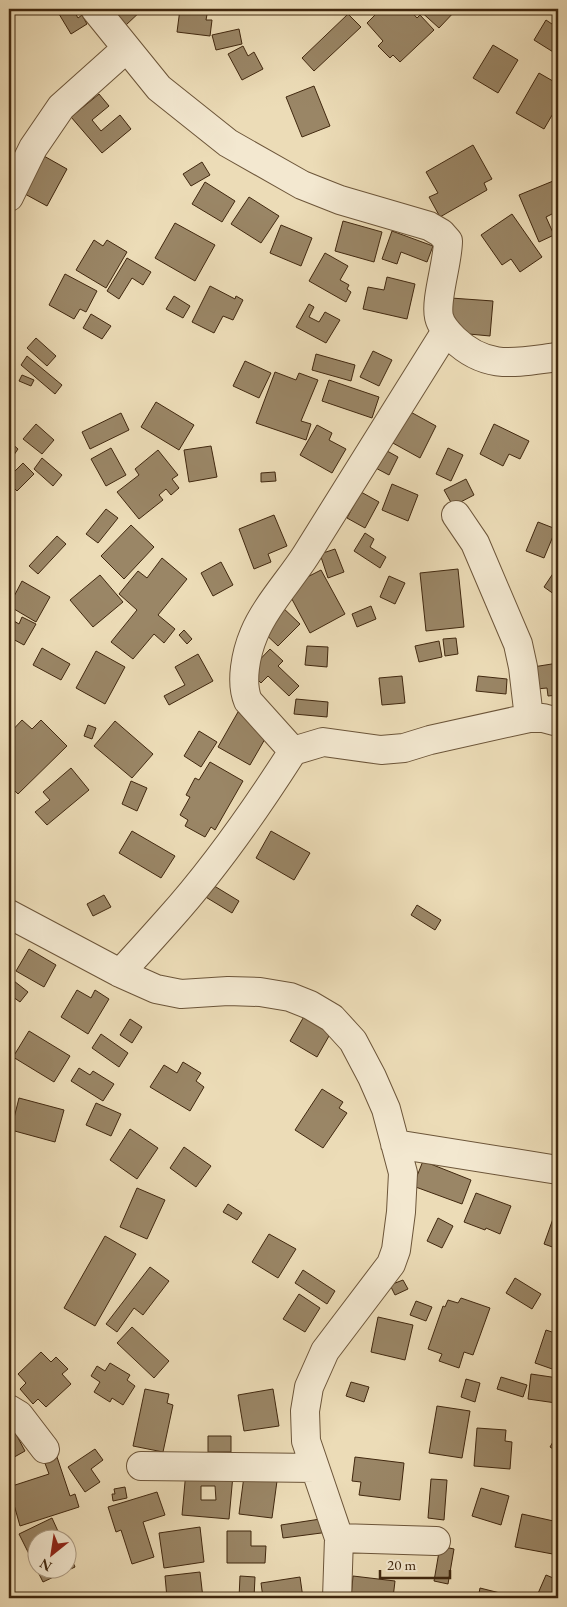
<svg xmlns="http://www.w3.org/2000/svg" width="567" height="1607" font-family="'EB Garamond',serif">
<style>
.building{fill:#9a8666;stroke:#41280f;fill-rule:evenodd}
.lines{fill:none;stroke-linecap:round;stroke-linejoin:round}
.minor-casing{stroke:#6c5539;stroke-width:30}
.minor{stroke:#f3e8d0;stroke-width:28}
</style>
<rect width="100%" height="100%" fill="#ecdcb7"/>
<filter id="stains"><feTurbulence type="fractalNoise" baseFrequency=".004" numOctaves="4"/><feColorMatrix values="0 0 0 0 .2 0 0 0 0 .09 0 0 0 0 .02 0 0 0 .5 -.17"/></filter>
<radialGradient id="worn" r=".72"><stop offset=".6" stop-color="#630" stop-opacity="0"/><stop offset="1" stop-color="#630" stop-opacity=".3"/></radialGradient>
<path class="building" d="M56 9H78L74 11 78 18 82 15 87 24 71 34Z
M103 9H143L126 25Z
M180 9H208L206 20H212L210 36 177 32Z
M381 9H409L417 18 420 15 434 30 400 62 393 55 390 58 378 46 383 41 367 23Z
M418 9H457L439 28Z
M348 14 361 27 314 71 302 58Z
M546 20 558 28V55L534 40Z
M239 29 242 44 216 50 212 35Z
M493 45 518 60 498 93 473 78Z
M243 46 248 56 254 52 263 69 242 80 228 54Z
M539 73 558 84V105L544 129 516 113Z
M314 86 330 126 302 137 286 97Z
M99 94 109 106 92 120 101 131 120 115 131 129 102 153 71 117Z
M473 145 492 179 484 183 487 190 440 217 429 197 438 193 426 172Z
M35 151 67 169 47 206 14 188Z
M202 162 210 175 191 186 183 174Z
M558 179V211L546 217 554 235 539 242 519 195Z
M205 182 235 201 222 222 192 204Z
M249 197 279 216 261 243 231 224Z
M512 214 542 257 520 272 511 259 502 265 481 235Z
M343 221 382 232 374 262 335 251Z
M175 223 215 245 195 281 155 258Z
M281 225 312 238 301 266 270 253Z
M392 231 433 246 427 262 401 252 397 264 382 259Z
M94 240 103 246 107 240 127 252 106 288 76 270Z
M325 253 348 266 340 280 349 285 347 289 351 292 346 302 309 281Z
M127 258 151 272 143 285 132 278 119 299 107 291Z
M65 274 97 291 86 312 80 309 74 319 49 305Z
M387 277 415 284 407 319 363 309 368 287 384 290Z
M210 286 235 299 236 296 243 300 233 320 223 316 214 333 192 322Z
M174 296 190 306 183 318 166 309Z
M451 298 493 301 490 336 448 332Z
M309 304 314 307 309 317 319 322 325 312 340 320 326 343 296 327Z
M91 314 111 326 102 339 83 328Z
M36 338 56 356 47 366 27 348Z
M373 351 392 360 379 386 360 377Z
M316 354 355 365 351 381 312 370Z
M27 356 62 385 55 394 21 365Z
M245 361 271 373 259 398 233 386Z
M275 372 296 380 299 373 318 380 301 421 311 424 306 440 256 423Z
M22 375 34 380 31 386 19 381Z
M329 380 379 397 372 418 322 401Z
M156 402 194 425 179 450 141 427Z
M407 410 436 426 420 458 391 442Z
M121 413 129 430 90 449 82 432Z
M36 424 54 440 42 454 23 439Z
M494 424 529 441 520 459 509 454 503 466 480 454Z
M317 425 332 433 329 440 346 449 332 473 300 455Z
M9 441 18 449 9 462Z
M211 446 217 477 189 482 184 450Z
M378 446 398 457 389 475 368 464Z
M111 448 126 475 106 486 91 459Z
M448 448 463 455 451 481 436 474Z
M158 450 178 475 172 479 179 488 171 495 166 489 159 495 163 500 139 519 117 492 139 475 135 469Z
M42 458 62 475 53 486 34 469Z
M23 463 34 474 17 491 9 483V477Z
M275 472 276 481 261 482V473Z
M466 479 474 495 453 506 444 490Z
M392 484 418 495 408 521 382 510Z
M361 492 379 502 365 528 347 518Z
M106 509 118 518 98 543 86 534Z
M274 515 287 546 268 554 271 562 254 569 239 529Z
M538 522 556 529 544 558 526 551Z
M131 525 154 547 124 579 101 556Z
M365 533 374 539 370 547 386 557 380 568 354 551Z
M57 536 66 544 38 574 29 566Z
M335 549 344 572 328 578 320 554Z
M162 558 187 579 158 615 175 629 164 643 154 634 133 659 111 642 137 610 119 594 138 571 147 578Z
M221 562 233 585 213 596 201 573Z
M558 566V597L544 587Z
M458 569 464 627 426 631 420 573Z
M321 570 345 614 310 633 286 588Z
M100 575 123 602 93 627 70 600Z
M389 576 405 583 395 604 380 597Z
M22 581 50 597 36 622 9 606Z
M280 605 300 624 278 646 258 627Z
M371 606 376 619 357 627 352 614Z
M22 617 36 624 24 645 9 637V618L19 624Z
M184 630 192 639 187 644 179 635Z
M456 638 458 654 445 656 443 639Z
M439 641 442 657 419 662 415 646Z
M307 646 328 647 327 667 305 665Z
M42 648 70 664 61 680 33 665Z
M270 649 283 661 278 666 299 686 289 696 268 676 261 683 249 671Z
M96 651 125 667 105 704 76 688Z
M198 654 213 681 169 705 164 696 185 685 175 667Z
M558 663V695L548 696 547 688 536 689 533 667Z
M402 676 405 703 382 705 379 678Z
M478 676 507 679 506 694 476 691Z
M296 699 328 702 327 717 294 714Z
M238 712 269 732 250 765 218 747Z
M22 720 32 729 41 720 67 746 18 794 9 785V755L13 751 9 747V734Z
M115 721 153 754 132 778 94 746Z
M88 725 96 728 92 739 84 736Z
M199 731 217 742 201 767 184 756Z
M210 762 243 781 215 830 211 827 205 837 185 826 188 820 180 815 190 797 186 795 195 778 199 780Z
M71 768 89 790 47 825 35 812 50 800 43 792Z
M131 781 147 788 137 811 122 804Z
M132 831 175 856 161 878 119 853Z
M271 831 310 853 294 880 256 858Z
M211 884 239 901 232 913 204 896Z
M104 895 111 907 93 916 87 904Z
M417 905 441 920 435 930 411 915Z
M29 949 56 965 44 987 16 971Z
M14 981 28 992 20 1002 9 994V988Z
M77 990 91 998 95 990 109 999 88 1034 61 1017Z
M306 1013 333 1029 317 1057 290 1041Z
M130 1019 142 1027 132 1043 120 1035Z
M29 1031 70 1056 54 1082 13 1057Z
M101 1034 128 1053 119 1067 92 1048Z
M183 1062 201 1073 196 1081 204 1087 190 1111 150 1087 164 1065 177 1073Z
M79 1068 90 1075 93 1071 114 1084 103 1101 71 1081Z
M322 1089 343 1102 339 1108 347 1113 323 1148 295 1130Z
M19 1098 64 1110 55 1142 11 1130Z
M96 1103 121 1114 111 1136 86 1125Z
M130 1129 158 1148 137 1179 110 1160Z
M184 1147 211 1166 196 1187 170 1168Z
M423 1161 471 1180 462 1204 413 1186Z
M137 1188 165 1200 147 1239 120 1227Z
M476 1193 511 1206 500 1234 486 1228 485 1230 464 1222Z
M228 1204 242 1213 237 1220 223 1212Z
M554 1216 558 1218V1249L544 1244Z
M438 1218 453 1226 442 1248 427 1241Z
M269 1234 296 1249 278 1278 252 1262Z
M105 1236 136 1254 95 1326 64 1308Z
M150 1267 169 1281 143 1315 134 1308 117 1332 106 1324Z
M303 1270 335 1291 327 1304 295 1283Z
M515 1278 541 1294 532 1309 506 1293Z
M403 1280 408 1289 395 1295 390 1285Z
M299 1294 320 1308 305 1332 283 1319Z
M461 1298 490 1308 473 1355 464 1352 459 1368 439 1361 442 1354 428 1349 443 1306 445 1307 448 1300 458 1303Z
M416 1301 432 1307 426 1321 410 1315Z
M378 1317 413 1325 405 1360 371 1352Z
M132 1327 169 1361 154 1378 117 1343Z
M546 1330 558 1334V1371L535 1363Z
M41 1352 51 1362 56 1357 68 1369 62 1374 71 1384 46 1407 38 1399 33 1404 20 1389 26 1383 18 1374Z
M110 1363 130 1375 127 1380 135 1386 123 1405 112 1398 110 1402 94 1392 100 1382 91 1376 97 1366 105 1371Z
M531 1374 558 1378 556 1403 528 1399Z
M501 1377 527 1385 523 1397 497 1389Z
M466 1379 480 1383 475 1402 461 1397Z
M351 1382 369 1387 364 1402 346 1396Z
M145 1389 169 1394 167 1403 173 1405 163 1452 133 1446Z
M273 1389 279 1426 244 1431 238 1395Z
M437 1406 470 1411 462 1458 429 1453Z
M9 1421 25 1451 9 1460Z
M477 1428 506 1430 505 1441 512 1442 510 1469 474 1466Z
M557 1435H558V1452L550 1447Z
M208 1436H231V1452H208Z
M95 1449 103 1460 91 1469 100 1482 85 1492 68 1467Z
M56 1454 70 1496 75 1494 79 1507 20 1526 9 1487 49 1474 43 1458Z
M355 1457 404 1463 400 1500 359 1495 361 1482 352 1481Z
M186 1471 233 1475 229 1519 182 1515ZM201 1486H215L216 1500H201Z
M244 1476 277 1481 272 1518 239 1514Z
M431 1479 447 1480 444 1520 428 1518Z
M125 1487 127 1498 113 1501 112 1494H115L114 1489Z
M481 1488 509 1496 501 1525 472 1516Z
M157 1492 165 1515 143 1522 154 1557 132 1564 121 1530 116 1532 108 1507Z
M522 1514 558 1522V1555L515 1547Z
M52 1518 62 1540H38V1570H68V1551L75 1567 43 1582 19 1534Z
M327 1518 329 1532 283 1538 281 1525Z
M200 1527 204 1562 164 1568 159 1533Z
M227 1531H251V1546H266L265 1563H227Z
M440 1546 454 1549 448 1584 434 1581Z
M200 1572 203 1598H167L165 1576Z
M546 1575 558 1580V1598H536Z
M240 1576 255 1577 254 1598H239Z
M353 1576 395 1581 393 1598H351Z
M300 1577 303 1598H263L261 1583Z
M480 1588 520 1598H478Z"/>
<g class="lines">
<g class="minor-casing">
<path id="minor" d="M95 9 159 88 228 143 302 185 340 200 429 226 441 233 448 241C448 262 435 300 439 317 441 326 448 333 454 339 487 371 517 362 558 357
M9 197 33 148 61 107 118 56 128 50
M456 515 475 543 518 644 523 667 529 718
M293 751 248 701C240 682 246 653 254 634 265 607 290 580 306 555 353 480 399 406 446 331
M9 914 120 973 156 989 181 994 228 991 260 992 290 997 310 1005 332 1018 353 1041 372 1077 386 1109 403 1173 401 1212 396 1250 391 1264 325 1351 309 1387 305 1411 306 1441 339 1538 337 1598
M120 973C137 955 153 937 169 919 215 868 256 809 293 751L323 742 381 750 404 748 430 740 529 718H543L558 722
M395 1144 558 1170
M9 1409 19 1415 45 1449
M141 1466 315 1468
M339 1538 436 1541"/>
</g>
<use href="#minor" class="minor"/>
</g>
<rect width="567" height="1607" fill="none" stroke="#ecdcb7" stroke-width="30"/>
<rect x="10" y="10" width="547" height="1587" fill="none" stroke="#41280f" stroke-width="2.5"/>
<rect x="15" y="15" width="537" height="1577" fill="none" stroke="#41280f"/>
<g transform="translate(52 1554) rotate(210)"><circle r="24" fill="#f3e8d0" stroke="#ac9b83"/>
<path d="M0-4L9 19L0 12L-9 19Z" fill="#8f2418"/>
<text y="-8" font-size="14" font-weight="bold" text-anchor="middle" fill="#41280f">N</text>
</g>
<path d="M380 1570v8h70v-8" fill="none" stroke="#41280f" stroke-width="2.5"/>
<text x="387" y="1570" font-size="15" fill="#41280f" stroke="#f3e8d0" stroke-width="4" paint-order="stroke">20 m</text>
<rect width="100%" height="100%" filter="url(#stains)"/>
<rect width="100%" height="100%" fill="url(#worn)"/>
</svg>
